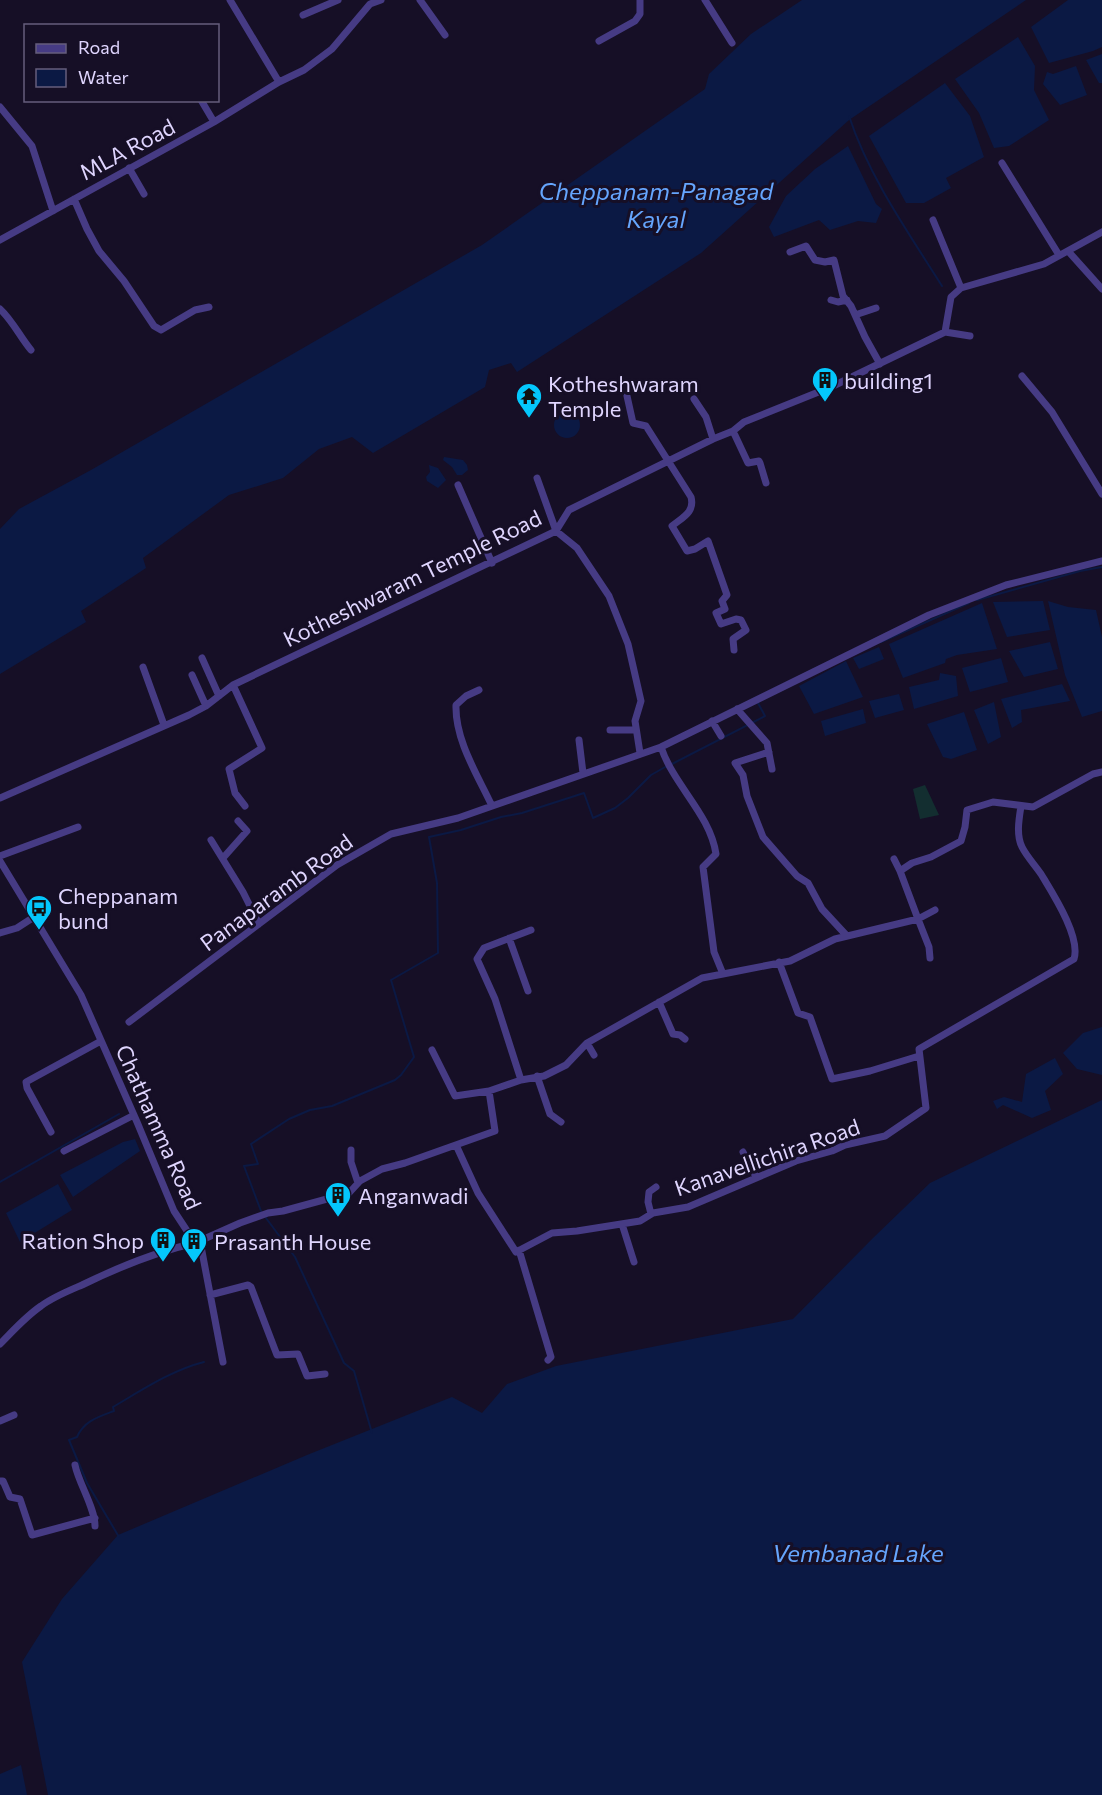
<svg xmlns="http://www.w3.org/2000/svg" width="1102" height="1795" font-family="Commissioner,sans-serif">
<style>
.green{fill:#132e30}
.water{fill:#0b1944}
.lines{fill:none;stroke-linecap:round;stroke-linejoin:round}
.stream{stroke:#0b1944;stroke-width:2}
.street{stroke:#463b84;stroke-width:7}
.labels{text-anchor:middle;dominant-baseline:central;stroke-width:6;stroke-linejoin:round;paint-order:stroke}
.street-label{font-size:22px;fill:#dfd5fe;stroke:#160f26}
.poi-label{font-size:22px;fill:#dfd5fe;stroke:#160f26;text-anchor:start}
.water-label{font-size:24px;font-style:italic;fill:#65a5fd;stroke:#160f26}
</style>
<rect width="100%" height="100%" fill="#160f26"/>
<path class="green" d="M925 785 939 815 920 819 913 789Z"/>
<path class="water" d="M802 0H1026L849 120 701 253 517 372 511 363 489 370 485 387 373 453 352 437 319 449 283 478 229 495 143 558 146 568 81 611 86 622 0 674V529L19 509 91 470 482 245 705 89 709 74 751 34Z
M1068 0H1102V47L1093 51 1049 63 1031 27Z
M1018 37 1035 66 1034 90 1049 120 1009 146 994 148 979 113 955 79Z
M1102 54V83H1099L1086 60Z
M1076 66 1087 95 1060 105 1043 84 1047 72 1053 74Z
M945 83 970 116 984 157 946 178 951 188 924 203H906L869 136Z
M848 146 876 204 882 209 876 223 858 221 830 230 819 220 774 237 769 227 786 196 815 169Z
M554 425a13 13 0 1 1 26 0a13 13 0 1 1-26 0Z
M444 457 463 460 467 465 468 470 462 475H457L452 467 443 460Z
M429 465 438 468 446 480 438 488 427 481 426 477 430 472Z
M1043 601 1050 630 1007 637 993 602Z
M1048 601 1068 607 1096 610 1102 637V711L1082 717 1065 675Z
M982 603 997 649 957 655 946 659 945 663 903 678 889 644Z
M1050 642 1058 669 1024 677 1009 651Z
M879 647 884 659 859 669 853 658Z
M1001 658 1008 682 970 692 962 668Z
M846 661 863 697 814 714 799 686Z
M940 673 956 676 958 696 914 709 909 687 939 680Z
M1062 684 1070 701 1021 710 1022 722 1012 728 1001 699Z
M899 694 904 710 875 718 869 701Z
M994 702 1001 737 988 744 974 710Z
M863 709 866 723 825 736 821 721Z
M964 712 977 750 951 759 943 757 927 724Z
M1102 1027V1075L1077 1069 1063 1053 1083 1033Z
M1055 1058 1063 1074 1045 1091 1051 1110 1032 1118 1003 1105 997 1109 993 1101 1004 1097 1022 1102 1026 1074Z
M1102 1100V1795H48L22 1662 62 1599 118 1535 307 1455 452 1397 482 1413 507 1384 556 1366 793 1319 873 1238 930 1183Z
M135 1139 140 1151 73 1197 60 1175 123 1142Z
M58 1184 72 1210 20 1242 6 1213Z
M21 1765 27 1795H0V1774Z"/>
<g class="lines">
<path class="stream" d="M849 116C869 177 908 232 942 286
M977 600 1080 571 1102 567
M881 642 969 603
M672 764 765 716 758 703
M0 1182 119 1114
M261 1211 244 1166 258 1164 251 1144 289 1119 310 1110 332 1106 395 1080 401 1075 414 1057 391 980 438 953 437 883 429 837 461 830 501 817 522 813 584 793 593 818 615 808 628 798 651 775 667 766
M266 1218 295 1257 344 1363 354 1371 372 1433
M119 1537 87 1483 69 1440 77 1437C84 1421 98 1417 114 1411L113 1407C142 1390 172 1370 204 1362"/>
<path class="street" d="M230 0 279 82
M420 0 445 35
M705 0 732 43
M303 15 338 0
M599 41 635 21 640 14V0
M201 100 214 122
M0 107 32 146 53 211
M1002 163 1059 255
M129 168 144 194
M74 199 87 229 99 251 124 281 154 326 161 330 195 310 209 307
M933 220 961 288
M0 240 214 122 279 82 304 70 332 49 370 4 381 0
M1068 251 1102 289
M790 252 806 246 815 260 825 262 834 260 843 296 851 306 865 337 880 364
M831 300 838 302 847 300
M0 309C13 321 20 337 31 350
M855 315 876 308
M945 332 970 336
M1022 376 1052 412 1102 494
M627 396 633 423 646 426 691 497C695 512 683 517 672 526L687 551 695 549 708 541 727 595 722 601 725 609 716 613 721 624 736 619 741 620 746 630 733 639 734 650
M694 399 706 417 713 439
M733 431 748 463 759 461 760 463 766 483
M537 478 556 531 577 548 609 596 628 644 641 701 635 721 640 753
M458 485 492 563
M202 658 219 696
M143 667 164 725
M192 675 206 706
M233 685 262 748 229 769 235 793 245 806
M479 690 466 696 456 705C455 740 477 774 492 806
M737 709 767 743 772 769
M712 721 721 736
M610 730H635
M579 740 583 773
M661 747C674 786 710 814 716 854L703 867 714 952 723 974 790 961 835 939 918 919 900 871 912 863 931 857 961 841 965 827 967 810 993 802 1033 807 1093 774 1102 772
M769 752 735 763 743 775 747 796 763 837 797 876 808 883 822 909 847 936
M0 798 189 715 206 706 233 685 556 531 569 510 713 439 733 431 744 422 831 387 945 332 951 297 961 288 1044 264 1102 232
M211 840 243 892 259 924
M0 856 78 827
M223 858 247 831 238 821
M894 859 900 871
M0 861 81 995 137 1122 174 1211 195 1243C155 1252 119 1267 82 1285 68 1291 53 1297 41 1306 25 1317 13 1331 0 1344
M0 933 17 928 34 917
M509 938 528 991
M930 958 929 947 918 919 935 910
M779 962 798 1013 810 1017 832 1079 870 1071 919 1056
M659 1002 673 1034 680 1035 685 1039
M129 1022 337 865 391 834 458 818 661 747 929 615 1006 585 1102 561
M587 1043 594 1055
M432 1050 455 1096 489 1091 521 1080 544 1076 566 1065 587 1043 603 1034 702 978 723 974
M537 1076 550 1114 561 1122
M521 1080 495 999 477 959 484 948 531 930
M51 1132 27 1088 26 1082 101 1041
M456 1145 478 1193 516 1252 552 1233 577 1231 640 1221 653 1213 688 1207 796 1161 832 1151 845 1145 885 1136 926 1108 919 1049 1074 959C1081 937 1053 894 1041 874 1035 865 1027 857 1022 847 1016 835 1019 819 1021 806
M351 1150V1162L358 1183
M64 1151 134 1115
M743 1152 756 1177
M651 1214 648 1202 649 1192 656 1187
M622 1224 634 1262
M200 1241 223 1362
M195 1243 240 1223 268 1213 283 1211 349 1193 360 1181 382 1169 405 1163 495 1131 489 1091
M519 1250 551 1357 548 1360
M210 1295 248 1285 251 1287 277 1355 298 1354 307 1376 325 1374
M0 1421 14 1415
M75 1465C79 1484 95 1508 95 1526
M0 1481H3L10 1497 20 1499 32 1535 95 1518"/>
</g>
<defs>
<g id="building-pin" transform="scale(1.35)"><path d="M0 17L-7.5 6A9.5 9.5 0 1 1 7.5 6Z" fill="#04c7fc" stroke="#160f26"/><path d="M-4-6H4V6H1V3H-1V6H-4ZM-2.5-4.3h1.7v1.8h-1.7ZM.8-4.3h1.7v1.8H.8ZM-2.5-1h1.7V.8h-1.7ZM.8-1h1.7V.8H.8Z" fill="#111"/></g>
<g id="temple-pin" transform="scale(1.35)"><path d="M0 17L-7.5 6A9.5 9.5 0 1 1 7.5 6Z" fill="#04c7fc" stroke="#160f26"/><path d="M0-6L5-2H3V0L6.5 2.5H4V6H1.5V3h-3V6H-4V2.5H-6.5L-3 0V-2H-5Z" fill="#111"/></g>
<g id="bus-pin" transform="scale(1.35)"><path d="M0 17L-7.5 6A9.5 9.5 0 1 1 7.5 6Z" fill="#04c7fc" stroke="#160f26"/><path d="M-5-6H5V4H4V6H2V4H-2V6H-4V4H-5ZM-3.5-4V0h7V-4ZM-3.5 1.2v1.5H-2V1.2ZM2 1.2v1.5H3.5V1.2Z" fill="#111"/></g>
</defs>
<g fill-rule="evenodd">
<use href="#building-pin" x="825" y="380"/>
<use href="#temple-pin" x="529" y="396"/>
<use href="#bus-pin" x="39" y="908"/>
<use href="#building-pin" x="338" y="1195"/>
<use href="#building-pin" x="163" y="1240"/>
<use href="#building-pin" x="194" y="1241"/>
</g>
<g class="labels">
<g class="street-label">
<text transform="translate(127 149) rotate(-28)">MLA Road</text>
<text transform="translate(412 578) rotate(-26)">Kotheshwaram Temple Road</text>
<text transform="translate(276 892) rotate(-36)">Panaparamb Road</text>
<text transform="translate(159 1127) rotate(66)">Chathamma Road</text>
<text transform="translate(767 1157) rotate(-19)">Kanavellichira Road</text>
</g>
<g class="poi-label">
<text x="844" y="380">building1</text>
<text x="548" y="383">Kotheshwaram<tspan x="548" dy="25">Temple</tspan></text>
<text x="58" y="895">Cheppanam<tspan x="58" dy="25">bund</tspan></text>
<text x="358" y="1195">Anganwadi</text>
<text x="144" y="1240" text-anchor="end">Ration Shop</text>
<text x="214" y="1241">Prasanth House</text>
</g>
<g class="water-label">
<text x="656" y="190">Cheppanam-Panagad<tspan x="656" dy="28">Kayal</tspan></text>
<text x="858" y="1552">Vembanad Lake</text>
</g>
</g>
<rect x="24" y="24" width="195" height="78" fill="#160f26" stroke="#665e7c" stroke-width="1.5"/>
<rect x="36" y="44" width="30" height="9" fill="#463b84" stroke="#665e7c" stroke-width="1.5"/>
<text x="78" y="54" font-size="18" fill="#dfd5fe">Road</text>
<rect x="36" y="69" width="30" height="18" fill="#0b1944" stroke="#665e7c" stroke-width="1.5"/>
<text x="78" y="84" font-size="18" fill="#dfd5fe">Water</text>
</svg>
